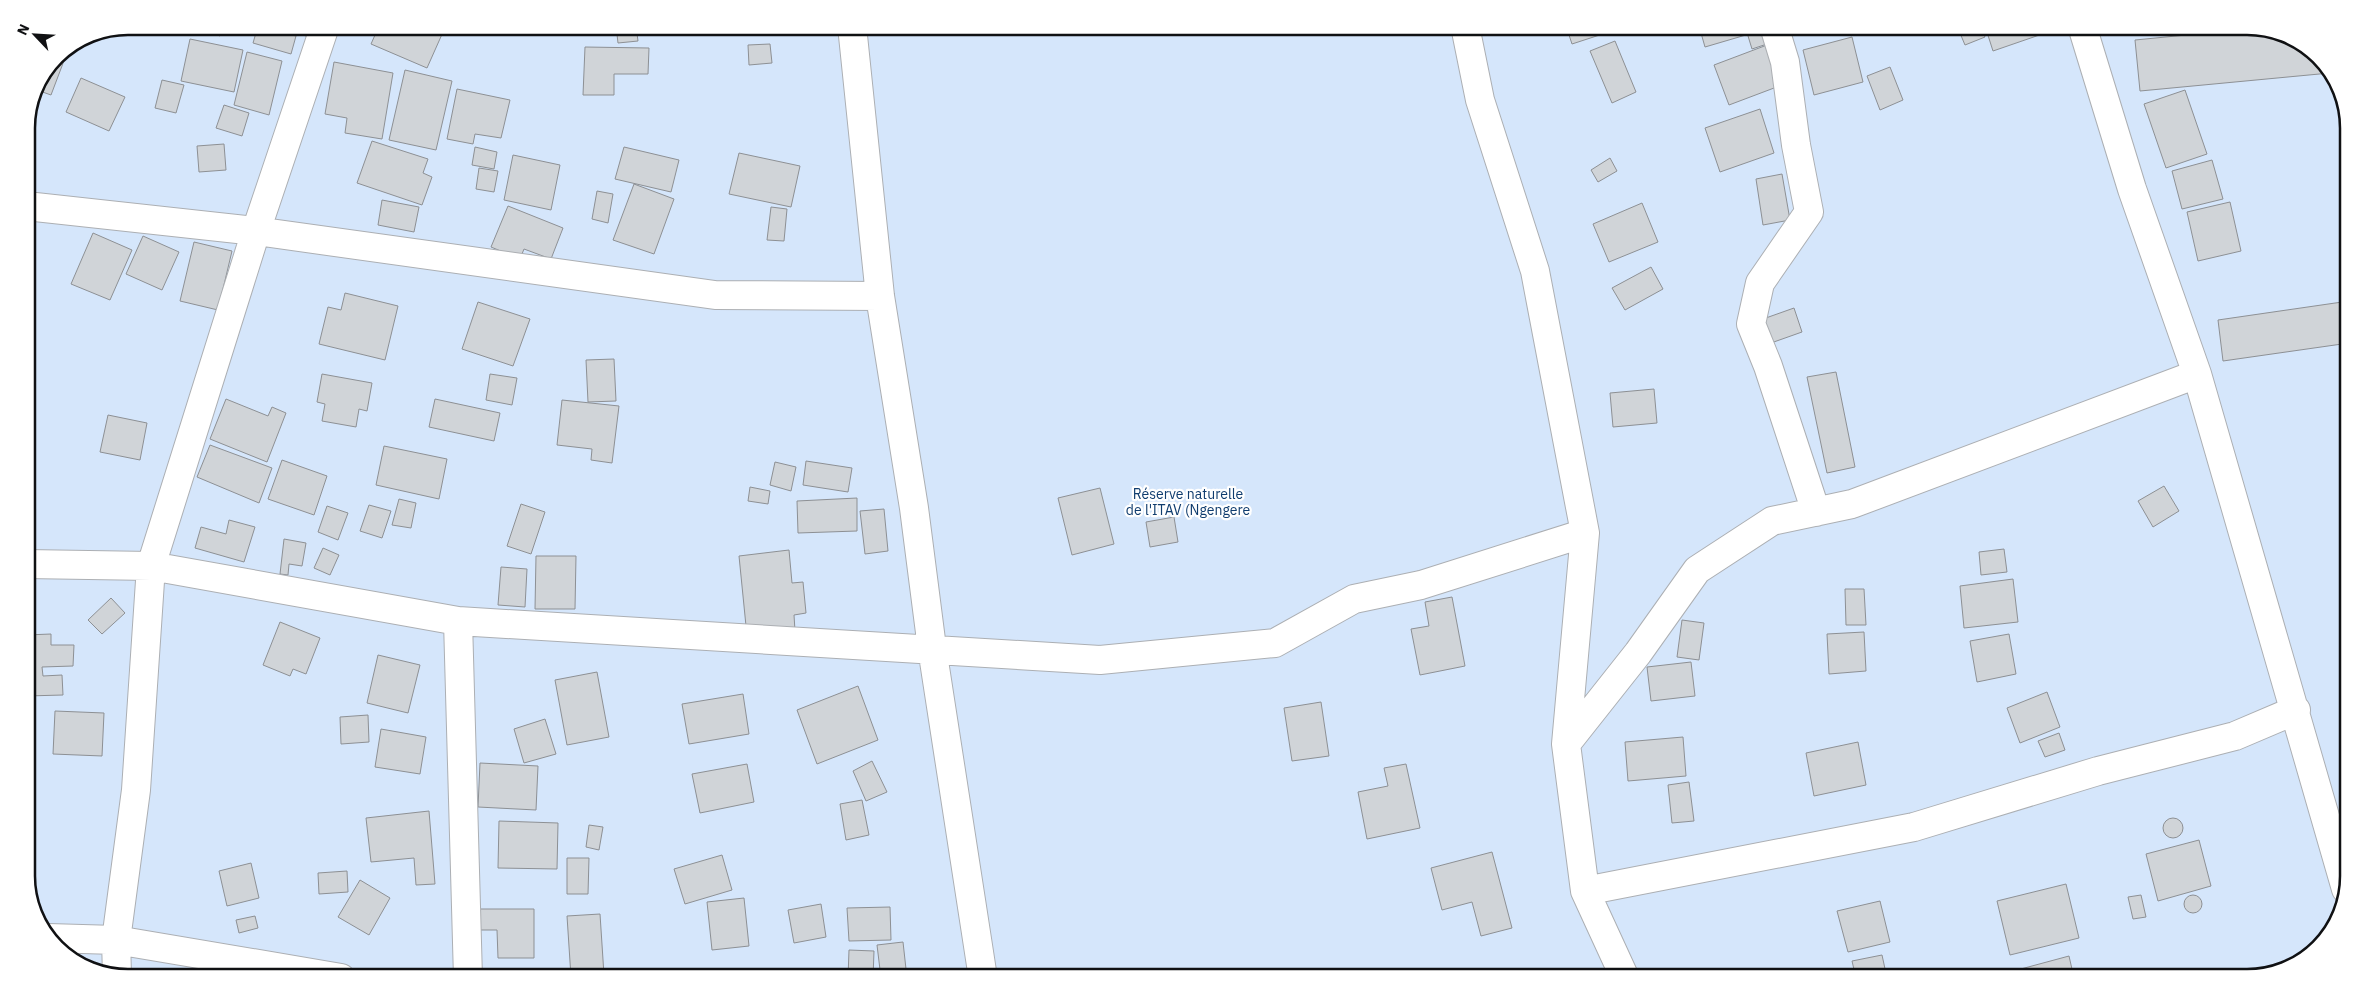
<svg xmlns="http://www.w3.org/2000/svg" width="2375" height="1004" font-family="'IBM Plex Sans',sans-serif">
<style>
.green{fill:#d5e6fb}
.building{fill:#d0d4d8;stroke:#8d9094}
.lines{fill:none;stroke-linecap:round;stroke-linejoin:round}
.street-casing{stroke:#acafb3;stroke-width:30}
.street{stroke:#fff;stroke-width:28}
.labels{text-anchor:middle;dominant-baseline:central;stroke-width:4.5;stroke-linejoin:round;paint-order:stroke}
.park-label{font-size:14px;fill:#0f3c6e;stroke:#fff}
.rim{fill:none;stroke:#101113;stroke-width:2.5}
</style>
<rect width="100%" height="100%" fill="#f5f9fd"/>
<path class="green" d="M128 26H2247L2285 34 2328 66 2349 122V876L2341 914 2304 960 2247 978H128L90 970 47 938 26 883V122L34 89 56 56 90 34Z"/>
<path class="building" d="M197 26H224L220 36Z
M258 26 296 36 291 54 253 43Z
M274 26H308L306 36Z
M379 26H430L443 32 427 68 371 44Z
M616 26H636L638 41 618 43Z
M1566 26H1617L1618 29 1572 44Z
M1699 26H1754L1756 32 1705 47Z
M1957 26H1980L1985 37 1965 45Z
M1985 26H2049L2051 31 1993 51Z
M2258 28 2285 34 2328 66 2330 73 2140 91 2135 40Z
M1766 30 1770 43 1752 49 1748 36Z
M1852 37 1863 82 1814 95 1803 50Z
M190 39 243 50 234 92 181 81Z
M1615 41 1636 92 1612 103 1590 51Z
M770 44 772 63 749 65 748 45Z
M1767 45 1782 85 1729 105 1714 65Z
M585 47 649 48 648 74H614V95H583Z
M247 52 282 61 269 115 234 105Z
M57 55 65 58 51 95 34 89Z
M334 62 393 73 382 139 345 133 347 118 325 114Z
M1890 67 1903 100 1880 110 1867 76Z
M405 70 452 81 436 150 389 140Z
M81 78 125 97 109 131 66 112Z
M162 80 184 85 176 113 155 108Z
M457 89 510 100 501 138 475 134 473 144 447 139Z
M2185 90 2207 154 2166 168 2144 104Z
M224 105 249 113 242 136 216 128Z
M1760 109 1774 153 1720 172 1705 128Z
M372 141 428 159 423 173 432 177 422 205 357 183Z
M224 144 226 170 199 172 197 146Z
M475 147 497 152 494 169 472 165Z
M624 147 679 160 671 192 615 179Z
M739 153 800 166 791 207 729 194Z
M513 155 560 165 551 210 504 200Z
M1610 158 1617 171 1598 182 1591 170Z
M2212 160 2223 199 2182 209 2172 171Z
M479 168 498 171 494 192 476 189Z
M1782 174 1790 220 1763 225 1756 179Z
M634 184 674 199 654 254 613 240Z
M597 191 613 194 608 223 592 219Z
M382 200 419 207 414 232 378 225Z
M2230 202 2241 251 2198 261 2187 212Z
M1642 203 1658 242 1609 262 1593 224Z
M508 206 563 228 551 259 524 249 520 259 491 247Z
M771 207 787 209 784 241 767 240Z
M93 233 132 250 110 300 71 284Z
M143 236 179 252 162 290 126 274Z
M194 242 232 251 218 310 180 301Z
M1651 267 1663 289 1625 310 1612 288Z
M345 293 398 306 385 360 319 344 328 307 341 310Z
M2349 301V343L2223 361 2218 320Z
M478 302 530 319 513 366 462 349Z
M1794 308 1802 332 1771 343 1763 319Z
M26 312 35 316 26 335Z
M614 359 616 401 588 402 586 360Z
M1836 372 1855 467 1827 473 1807 377Z
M322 374 372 383 367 411 359 409 356 427 322 421 325 404 317 402Z
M490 374 517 378 512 405 486 400Z
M1654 389 1657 423 1613 427 1610 393Z
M226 399 268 416 272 407 286 413 267 462 210 439Z
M435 399 500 413 494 441 429 427Z
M562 400 619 406 612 463 591 460 592 449 557 445Z
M108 415 147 423 140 460 100 452Z
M210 445 272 468 259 503 197 477Z
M384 446 447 459 439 499 376 485Z
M282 460 327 476 314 515 268 499Z
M806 461 852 468 848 492 803 485Z
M775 462 796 467 791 491 770 485Z
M2164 486 2179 511 2153 527 2138 501Z
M750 487 770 491 768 504 748 501Z
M1100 488 1114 544 1072 555 1058 498Z
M857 498V531L798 533 797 501Z
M399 499 416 503 411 528 392 525Z
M521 504 545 512 531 554 507 546Z
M369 505 391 511 382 538 360 531Z
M327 506 348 513 338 540 318 532Z
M884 509 888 551 865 554 860 511Z
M1174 517 1178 542 1150 547 1146 522Z
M229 520 255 527 244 562 195 548 201 527 226 534Z
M284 539 306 543 302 566 289 564 288 575 280 574Z
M323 548 339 555 330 575 314 568Z
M2004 549 2007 572 1981 575 1979 552Z
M789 550 792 583 803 582 806 613 794 615 795 631 747 636 739 556Z
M536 556H576L575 609H535Z
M501 567 527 569 525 607 498 605Z
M2013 579 2018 622 1964 628 1960 586Z
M1845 589H1864L1866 625H1846Z
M1452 597 1465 666 1420 675 1411 629 1429 626 1425 602Z
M111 598 125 613 102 634 88 620Z
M1682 620 1704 623 1699 660 1677 657Z
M280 622 320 638 306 674 293 669 290 676 263 665Z
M1864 632 1866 671 1829 674 1827 634Z
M51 634V645H74L73 666 42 667 43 676 62 675 63 695 26 696V635Z
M2009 634 2016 674 1977 682 1970 641Z
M378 655 420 665 408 713 367 703Z
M1691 662 1695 696 1651 701 1647 667Z
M597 672 609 737 567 745 555 680Z
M858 686 878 740 817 764 797 710Z
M2047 692 2060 727 2020 743 2007 708Z
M743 694 749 734 689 744 682 704Z
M1321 702 1329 756 1292 761 1284 708Z
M55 711 104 713 102 756 53 754Z
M368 715 369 742 341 744 340 717Z
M545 719 556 754 524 763 514 729Z
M381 729 426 737 420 774 375 767Z
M2059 733 2065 750 2045 757 2038 741Z
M1683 737 1686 776 1628 781 1625 742Z
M1858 742 1866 785 1814 796 1806 753Z
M872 761 887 792 866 801 853 771Z
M480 763 538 766 536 810 478 807Z
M747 764 754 802 700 813 692 774Z
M1406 764 1420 828 1367 839 1358 792 1388 786 1384 768Z
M26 765H27V811H26Z
M1689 782 1694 821 1672 823 1668 785Z
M862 800 869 835 846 840 840 804Z
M429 811 435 884 416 885 414 858 371 862 366 818Z
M2163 828a10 10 0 1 1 20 0a10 10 0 1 1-20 0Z
M499 821 558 823 557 869 498 868Z
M589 825 603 827 599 850 586 847Z
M2199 840 2211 886 2158 901 2146 854Z
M1492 852 1512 928 1481 936 1472 902 1442 910 1431 868Z
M722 855 732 890 685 904 674 869Z
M567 858H589L588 894H567Z
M251 863 259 898 227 906 219 871Z
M347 871 348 892 319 894 318 873Z
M360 880 390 898 369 935 338 917Z
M2066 884 2079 938 2010 955 1997 901Z
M2141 895 2146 917 2133 919 2128 897Z
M2184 904a9 9 0 1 1 18 0a9 9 0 1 1-18 0Z
M744 898 749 946 712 950 707 902Z
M1880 901 1890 942 1848 952 1837 911Z
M821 904 826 937 794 943 788 910Z
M890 907 891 940 849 941 847 908Z
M475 909H534V958H498L497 930H475Z
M600 914 604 975 571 977 567 916Z
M255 916 258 928 239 933 236 920Z
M903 942 907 978H881L877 945Z
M849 950 874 951 873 978H848Z
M1882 955 1887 978H1856L1852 961Z
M2069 956 2074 978H2008L2006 973Z"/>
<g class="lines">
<g class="street-casing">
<path id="street" d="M852 26 880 296 914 508 932 648 983 978
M1465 26 1480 100 1535 271 1585 533 1566 744 1585 891 1625 978
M1774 26 1785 62 1796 145 1809 212 1760 283 1751 324 1768 366 1816 512
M2082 26 2132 189 2197 374 2346 889
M26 206 256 231 715 295 880 296
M26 564 151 566 458 621 1100 660 1275 643 1354 599 1421 585 1585 533
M458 621 468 978
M1566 744 1638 653 1697 570 1772 521 1852 504 2197 374
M1585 891 1914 827 2098 771 2235 736 2296 710
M48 938 116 940 341 978
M117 975 116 940 136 790 151 566 256 231 325 26"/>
</g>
<use href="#street" class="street"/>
</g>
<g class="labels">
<g class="park-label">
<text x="1188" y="494">Réserve naturelle<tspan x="1188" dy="16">de l'ITAV (Ngengere</tspan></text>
</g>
</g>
<path d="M0 0H2375V1004H0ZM128 35H2247A93 93 0 0 1 2340 128V876A93 93 0 0 1 2247 969H128A93 93 0 0 1 35 876V128A93 93 0 0 1 128 35Z" fill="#fff" fill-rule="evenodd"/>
<path class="rim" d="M128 35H2247A93 93 0 0 1 2340 128V876A93 93 0 0 1 2247 969H128A93 93 0 0 1 35 876V128A93 93 0 0 1 128 35Z"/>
<g transform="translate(35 35) rotate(295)" stroke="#ffffff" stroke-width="4" paint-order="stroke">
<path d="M0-4L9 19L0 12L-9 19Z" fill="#101113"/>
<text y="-8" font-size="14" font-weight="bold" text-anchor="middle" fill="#101113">N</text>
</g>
</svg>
